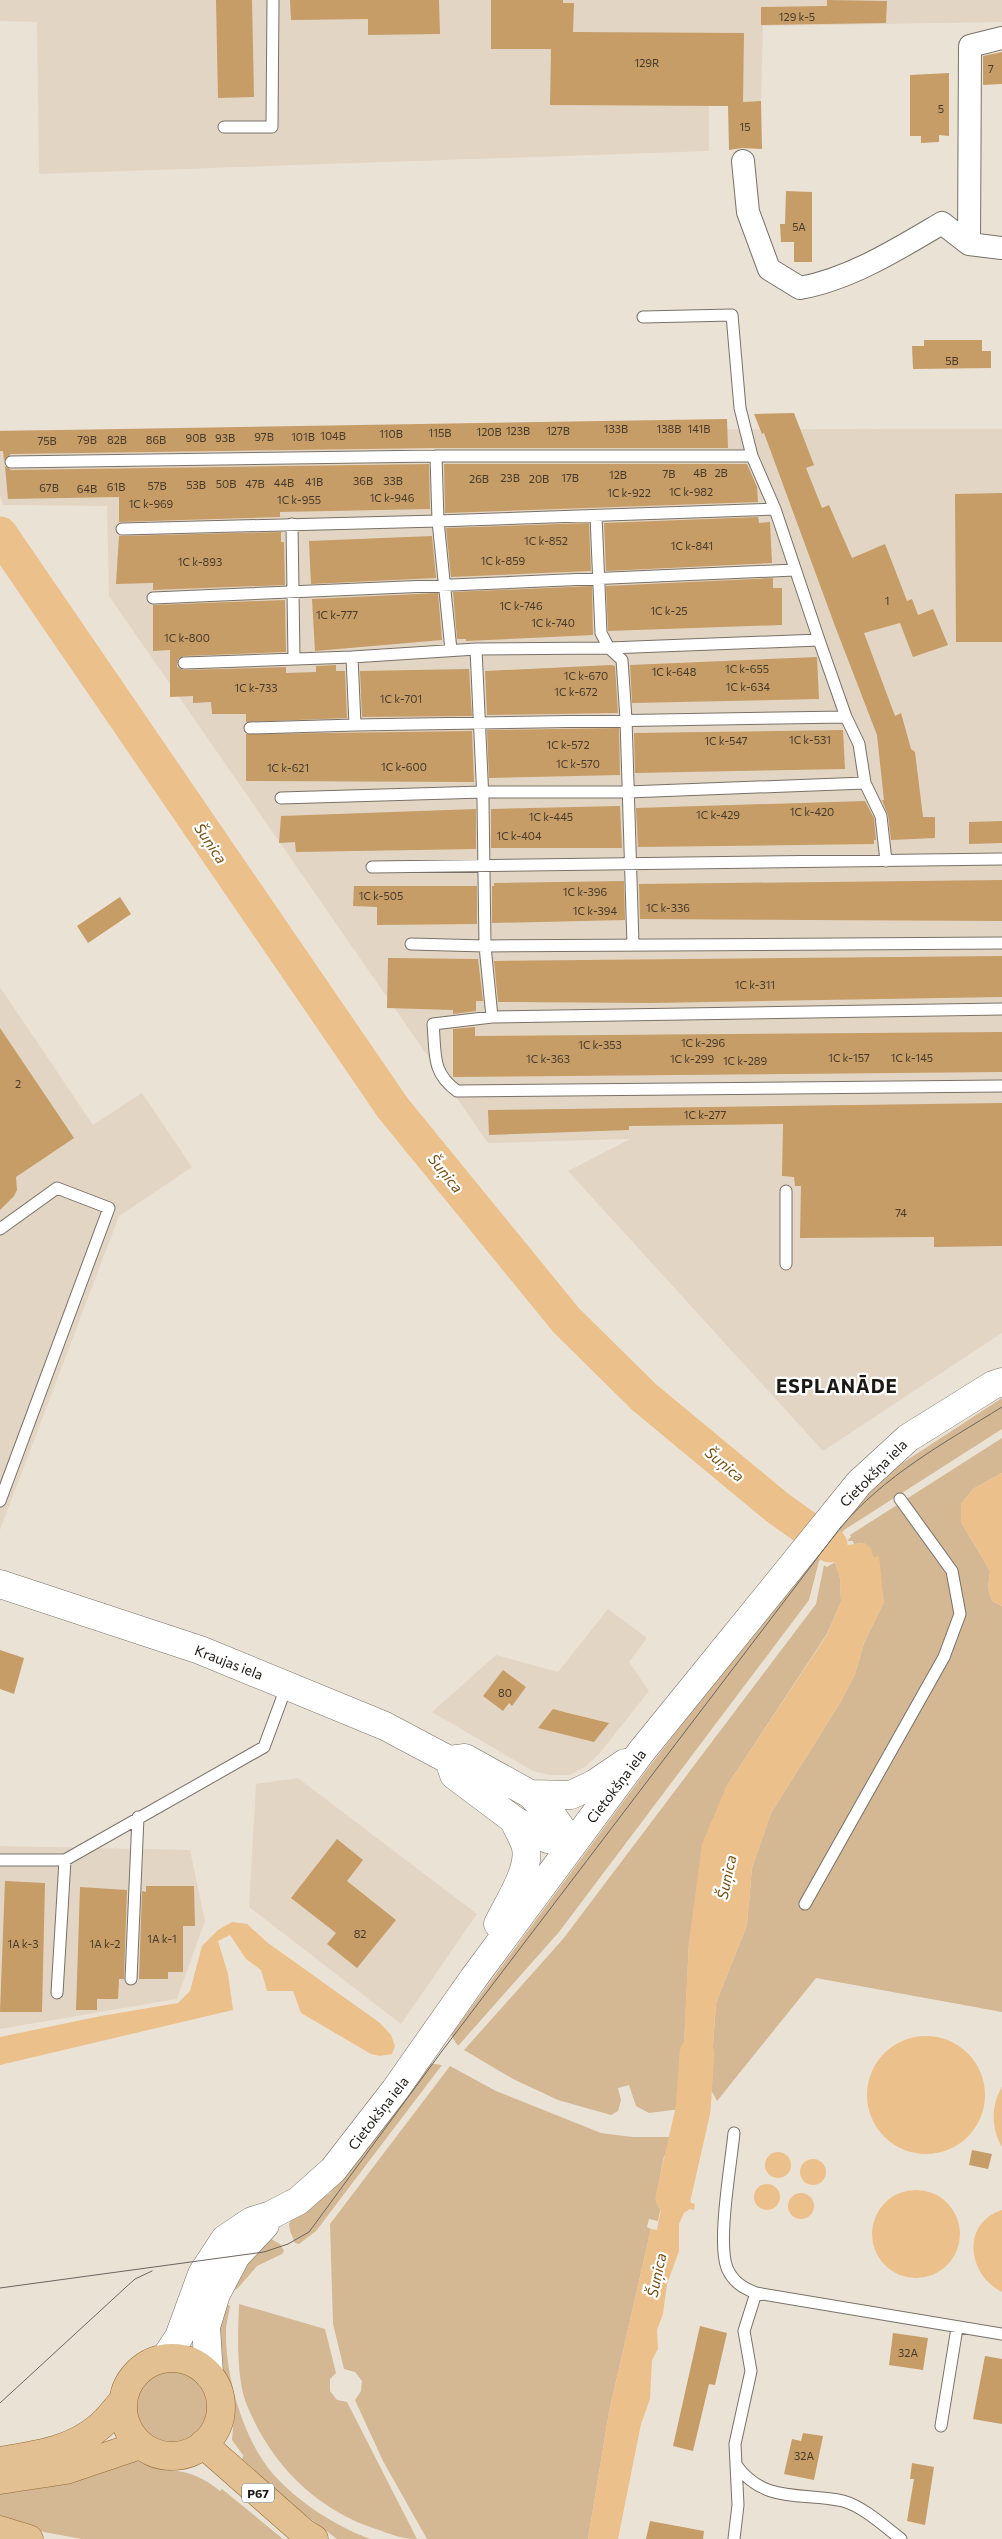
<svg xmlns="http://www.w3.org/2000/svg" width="1002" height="2539" font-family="Commissioner,sans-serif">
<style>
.built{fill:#e3d5c4}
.green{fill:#d4b793}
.water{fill:#ecc08a}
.pier{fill:#ebe2d6}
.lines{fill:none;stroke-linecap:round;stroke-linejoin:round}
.river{stroke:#ecc08a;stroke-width:35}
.building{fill:#c69c67}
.service-casing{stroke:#797167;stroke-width:13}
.minor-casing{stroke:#797167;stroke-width:24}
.tertiary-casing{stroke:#797167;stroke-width:29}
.primary-casing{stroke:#926a36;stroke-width:29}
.service{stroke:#fff;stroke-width:11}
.minor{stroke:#fff;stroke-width:22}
.tertiary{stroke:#fff;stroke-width:28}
.primary{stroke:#e3c091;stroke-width:28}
.tram{stroke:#6c665f;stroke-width:1}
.labels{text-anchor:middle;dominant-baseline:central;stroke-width:4.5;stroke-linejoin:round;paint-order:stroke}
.number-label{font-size:11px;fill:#463a2a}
.shield{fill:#fff;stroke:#605e5b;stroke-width:1}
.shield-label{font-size:12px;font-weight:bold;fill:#1c1915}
.street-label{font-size:14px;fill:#1c1915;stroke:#fff}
.water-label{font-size:15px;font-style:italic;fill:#774e0c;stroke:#fff}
.district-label{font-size:19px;font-weight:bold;letter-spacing:1px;fill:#1c1915;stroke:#fff}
</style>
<rect width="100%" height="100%" fill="#ebe2d6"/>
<path class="built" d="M0 0H1002V22L763 26 761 101 739 102 723 87 722 106H709V151L39 174 37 22 0 21Z
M1002 429V1333L823 1451 568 1171 630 1139 488 1143 109 596 107 506 3 505 0 495V430Z
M0 987 93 1125 142 1093 192 1167 119 1216 0 1530Z
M608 1609 647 1638 629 1662 649 1691 599 1754 585 1767 569 1775H550L533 1771 432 1712 496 1655 558 1672Z
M298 1778 477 1914 401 2024 249 1907 256 1784Z
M0 1846 190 1850 205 1921 177 1999 0 2029Z"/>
<path class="green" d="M1002 1398V1429L844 1530 819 1561 809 1600 559 1932 458 2046 451 2035 646 1771 812 1556 867 1491 895 1468Z
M1002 1438V1473L973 1489 961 1504V1522L990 1571 988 1588 992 1601 1002 1606V2012L816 1978 717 2101 710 2088 716 2003 747 1925 752 1868 771 1813 840 1703 855 1674 864 1643 884 1602 873 1557 864 1543 854 1544 853 1541H847L851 1537 850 1535Z
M835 1562 840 1578 841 1602 827 1634 726 1787 689 1942 681 2109 649 2113 636 2106 629 2085 618 2088 621 2100 618 2111 611 2115 558 2100 513 2079 464 2050 563 1939 816 1604 824 1565 827 1567Z
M428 2063 442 2065 316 2231 299 2244 295 2243 290 2231 289 2224 293 2217 330 2193Z
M450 2066 496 2091 601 2133 632 2137H669V2140L680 2143 679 2149 664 2156 660 2176 666 2181 658 2221 649 2219 647 2227 651 2229 609 2412 588 2539H427L383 2461 355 2400 361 2391 362 2381 355 2372 344 2369 333 2324 330 2224Z
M271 2239 280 2244 284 2251 282 2254 257 2266 237 2289 230 2292V2280Z
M221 2301 230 2306C229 2314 226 2323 226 2332 225 2376 244 2441 273 2474 299 2503 334 2525 370 2539H337L291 2504 242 2461 243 2455 232 2440 234 2417 230 2413 226 2379 218 2357Z
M239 2304 325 2329 336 2373 330 2379V2391L337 2400 347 2402 417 2539C402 2539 390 2534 376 2529 315 2509 270 2463 246 2403 236 2376 238 2332 239 2304Z
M135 2407a36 36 0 1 1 72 0a36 36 0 1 1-72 0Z
M136 2460 143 2464 147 2461 170 2467V2470C191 2472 204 2478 220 2491L222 2489 283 2539H82L44 2532 0 2516V2486Z"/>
<path class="water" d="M1002 1473V1606L992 1601 988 1588 990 1571 961 1522V1504L973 1489Z
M797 1509 847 1545 864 1543 871 1548 873 1557 879 1556 884 1602 864 1643 855 1674 840 1703 771 1813 752 1868 747 1925 716 2003 710 2088 699 2102 690 2100 682 2081 689 1942 702 1844 726 1787 827 1635 841 1602 840 1578 835 1562 786 1525Z
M232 1922 247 1924 268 1943 380 2023 391 2035 395 2046 392 2054 380 2056 371 2054 301 2013 293 1991H267L261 1970 246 1959 230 1935 218 1941 228 1974 233 2010 0 2065V2037L101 2016 178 2003 190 1991 202 1946 218 1930Z
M867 2095a59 59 0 1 1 118 0a59 59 0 1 1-118 0Z
M1002 2087V2147C991 2129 991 2104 1002 2087Z
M679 2149 689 2150 692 2156 688 2197 691 2203 695 2204 694 2210 690 2209 684 2213 679 2224V2251L667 2284 663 2314 657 2330 658 2349 652 2360 650 2399 641 2424 618 2539H588L609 2412 651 2229 657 2230 672 2152Z
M765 2165a13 13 0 1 1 26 0a13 13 0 1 1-26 0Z
M800 2172a13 13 0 1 1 26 0a13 13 0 1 1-26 0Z
M754 2197a13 13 0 1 1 26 0a13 13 0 1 1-26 0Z
M872 2234a44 44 0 1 1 88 0a44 44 0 1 1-88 0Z
M788 2206a13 13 0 1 1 26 0a13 13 0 1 1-26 0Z
M1002 2210V2292C967 2275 961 2223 1002 2210Z"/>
<path class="pier" d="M806 1512 847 1542 831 1562 791 1532Z"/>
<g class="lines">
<path class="river" d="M0 534 393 1108 566 1320 644 1397 778 1508 830 1545
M673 2198 693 2110 697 2054"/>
</g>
<path class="building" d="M216 0H252L254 97 218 98Z
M290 0H439L440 34 368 35V19L291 20Z
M491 0H563V3H574L573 32 744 33 743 102 761 101 762 149 742 148 729 150 728 106 550 105 551 49H491Z
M827 0 887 1 886 23 761 25V7L827 6Z
M1002 52V84L983 85V56Z
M949 73V136L939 135V142L921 143V136H910V75Z
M786 191 812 192V262H794V242H781L780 224H785Z
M924 340H982V351H991V368L913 369 912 346H924Z
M794 413 814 465 806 468 822 508 829 505 852 558 885 544 907 601 912 599 918 615 933 609 948 645 913 657 900 623 864 633 895 716 901 713 911 749 915 752 923 817H935V838L891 840 888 815 882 800H884L877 735 835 626 764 433 762 434 754 414Z
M727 419 728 448H436L11 454 4 460 3 451H0V431Z
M429 464 430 509 280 512V517L119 522V497L8 499 5 466 11 470Z
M444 464H747L757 487 758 502 445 513Z
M1002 493V642H956L955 494Z
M758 517 759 523 770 522 772 563 606 571 604 523Z
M589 523 591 571 451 577 446 528Z
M281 532V542H284L285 585 153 590V583L116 584 119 536Z
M432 536 436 578 311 584 309 541Z
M773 578V588H782V625L608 631 606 586Z
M592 586 593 635 466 641V639H457L453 592Z
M438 593 442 640 315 651 312 599Z
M285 600 286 652 184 656 178 659 177 667 184 670 286 667V673L316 672V666L336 665V671H345L347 718 246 722V714H212L211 702 193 703V696L170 697V650L153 651V605Z
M817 657 819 699 632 703 630 665Z
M611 665 615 666 618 713 487 715 485 671Z
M469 669 472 716 362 717 360 671Z
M619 728 620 775 489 778 487 730Z
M843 730 845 769 635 773 634 733Z
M472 731 474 782 246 781V734Z
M865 801 874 818 876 840H874V844L638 847 636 808Z
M620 806 622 848H491V809Z
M476 809V849L296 852 295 842 279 843 281 816Z
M1002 821V843L969 844V822Z
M1002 880V921L640 919 639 884Z
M624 881 625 920 492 923V886H494V883Z
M354 886H477V924L377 925V907L353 906Z
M120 897 131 914 88 943 77 926Z
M1002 956V997L651 1003 498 1002 494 961Z
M388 958 478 959 483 1001H476V1011L453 1014V1010L387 1008Z
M475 1027V1036L1002 1032V1072L453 1077V1029Z
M0 1028 74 1138 16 1177 17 1190 14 1196 0 1210Z
M1002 1103V1246L934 1247V1237L800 1238 801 1186H795L794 1177 782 1176 783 1124 629 1126V1130L489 1135 488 1110Z
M0 1650 24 1658 14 1694 0 1689Z
M503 1670 526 1687 512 1706 509 1703 503 1711 483 1696Z
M553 1709 568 1713 609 1723 594 1742 538 1728Z
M337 1839 363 1860 347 1881 396 1920 357 1968 327 1944 336 1933 291 1898Z
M5 1881 45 1883 42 2012H0Z
M146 1886H194L195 1926H183V1972H168V1979H139L142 1891 146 1892Z
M80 1887 127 1890 124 1979H119L118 1999H97V2010H76Z
M972 2150 992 2154 988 2169 969 2165Z
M700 2326 727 2333 715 2385 709 2384 693 2451 673 2446Z
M893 2333 928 2338 923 2370 889 2365Z
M985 2356 1002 2359V2424L973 2419Z
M803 2433 823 2436 814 2480 784 2474 792 2439 801 2441Z
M912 2463 934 2467 925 2525 907 2521 914 2479H910Z
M650 2521 704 2531 703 2539H646Z"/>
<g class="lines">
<g class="service-casing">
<path id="service" d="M224 127H272L273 0
M643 317 732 315 740 408 752 456 775 509 819 640 846 717 859 744 865 783 881 816 886 861
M436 456 438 521 451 650
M11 462 436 456H752
M596 516 601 633 609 648 622 660 626 719 633 944
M292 524 294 659
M122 529 438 521 775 509
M153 598 794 570
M476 649 483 800 485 946 492 1017
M352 657 355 725 846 717
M184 663 352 657 476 649 609 648 819 640
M250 728 355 725
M281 798 483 792H628L865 783
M372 867 1002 859
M411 944 485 946 1002 943
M1002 1009 492 1017 433 1024C436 1054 431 1072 457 1091L1002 1086
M786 1191V1264
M0 1229 57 1188 109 1208 0 1501
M0 1860H65L264 1747 287 1685
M805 1904 944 1657 960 1614 952 1571 900 1499
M131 1979 138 1817
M57 1993 65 1860
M756 2293 1002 2334
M941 2426 957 2328
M737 2466C765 2504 803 2492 843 2501 864 2507 884 2526 901 2539
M734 2539 738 2505 735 2444 751 2371 744 2331 756 2293C743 2288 733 2282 727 2268 717 2242 731 2164 734 2133"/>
</g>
<g class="minor-casing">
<path id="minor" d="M743 161 748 212 769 269 800 288C850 279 898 249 942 223L969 244 1002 248
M969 244 970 46 1002 38"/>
</g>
<g class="tertiary-casing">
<path id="tertiary" d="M0 1584 200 1650 385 1726 449 1760 465 1758 530 1794 554 1818 572 1844
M449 1760 454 1775 514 1820 548 1839 572 1844
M530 1794 571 1795 594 1784 625 1763
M498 1924C508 1903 533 1867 525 1844 522 1836 517 1828 514 1820
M165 2358 179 2337 202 2274 225 2239 252 2221 271 2215 298 2201 333 2170 395 2090 473 1979 641 1752 859 1483 908 1438 993 1385 1002 1382
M209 2375 206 2327 216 2294 236 2256 265 2225"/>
</g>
<g class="primary-casing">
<path id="primary" d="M123 2407a49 49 0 1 1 98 0a49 49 0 1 1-98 0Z
M203 2444 304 2533 314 2539
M0 2461C35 2455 71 2451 99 2427 108 2420 115 2409 123 2401
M0 2480 66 2470 140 2445
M0 2530 29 2539"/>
</g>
<use href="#service" class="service"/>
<use href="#minor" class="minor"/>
<use href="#tertiary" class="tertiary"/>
<use href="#primary" class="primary"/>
<path class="tram" d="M0 2288 264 2252 288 2244 309 2232 442 2051 840 1528C885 1475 944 1443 1002 1407
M0 2403 125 2288 135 2279 152 2271"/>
</g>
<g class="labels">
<g class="number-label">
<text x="797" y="16">129 k-5</text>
<text x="647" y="62">129R</text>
<text x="991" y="68">7</text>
<text x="941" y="108">5</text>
<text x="745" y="126">15</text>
<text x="799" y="226">5A</text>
<text x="952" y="360">5B</text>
<text x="616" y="428">133B</text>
<text x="669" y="428">138B</text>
<text x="699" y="428">141B</text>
<text x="518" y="430">123B</text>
<text x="558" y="430">127B</text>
<text x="489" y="431">120B</text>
<text x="440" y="432">115B</text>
<text x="391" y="433">110B</text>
<text x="333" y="435">104B</text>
<text x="264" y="436">97B</text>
<text x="303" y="436">101B</text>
<text x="196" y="437">90B</text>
<text x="225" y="437">93B</text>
<text x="87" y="439">79B</text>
<text x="117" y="439">82B</text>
<text x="156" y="439">86B</text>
<text x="47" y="440">75B</text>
<text x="700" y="472">4B</text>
<text x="721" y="472">2B</text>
<text x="669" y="473">7B</text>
<text x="618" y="474">12B</text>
<text x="510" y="477">23B</text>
<text x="570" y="477">17B</text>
<text x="479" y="478">26B</text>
<text x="539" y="478">20B</text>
<text x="363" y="480">36B</text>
<text x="393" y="480">33B</text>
<text x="314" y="481">41B</text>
<text x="284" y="482">44B</text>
<text x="226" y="483">50B</text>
<text x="255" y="483">47B</text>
<text x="196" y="484">53B</text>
<text x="157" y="485">57B</text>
<text x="116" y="486">61B</text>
<text x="49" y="487">67B</text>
<text x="87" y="488">64B</text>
<text x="691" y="491">1C k-982</text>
<text x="629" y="492">1C k-922</text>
<text x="392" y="497">1C k-946</text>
<text x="299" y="499">1C k-955</text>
<text x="151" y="503">1C k-969</text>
<text x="546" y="540">1C k-852</text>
<text x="692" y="545">1C k-841</text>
<text x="503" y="560">1C k-859</text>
<text x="200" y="561">1C k-893</text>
<text x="887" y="600">1</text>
<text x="521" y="605">1C k-746</text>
<text x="669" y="610">1C k-25</text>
<text x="337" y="614">1C k-777</text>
<text x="553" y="622">1C k-740</text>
<text x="187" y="637">1C k-800</text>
<text x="747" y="668">1C k-655</text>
<text x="674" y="671">1C k-648</text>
<text x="586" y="675">1C k-670</text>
<text x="748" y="686">1C k-634</text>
<text x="256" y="687">1C k-733</text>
<text x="576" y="691">1C k-672</text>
<text x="401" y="698">1C k-701</text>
<text x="810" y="739">1C k-531</text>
<text x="726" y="740">1C k-547</text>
<text x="568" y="744">1C k-572</text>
<text x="578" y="763">1C k-570</text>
<text x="404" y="766">1C k-600</text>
<text x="288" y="767">1C k-621</text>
<text x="812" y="811">1C k-420</text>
<text x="718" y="814">1C k-429</text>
<text x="551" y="816">1C k-445</text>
<text x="519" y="835">1C k-404</text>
<text x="585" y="891">1C k-396</text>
<text x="381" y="895">1C k-505</text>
<text x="668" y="907">1C k-336</text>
<text x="595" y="910">1C k-394</text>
<text x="755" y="984">1C k-311</text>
<text x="703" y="1042">1C k-296</text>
<text x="600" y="1044">1C k-353</text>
<text x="849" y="1057">1C k-157</text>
<text x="912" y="1057">1C k-145</text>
<text x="548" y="1058">1C k-363</text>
<text x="692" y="1058">1C k-299</text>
<text x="745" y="1060">1C k-289</text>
<text x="18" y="1083">2</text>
<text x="705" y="1114">1C k-277</text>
<text x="901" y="1212">74</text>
<text x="505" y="1692">80</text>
<text x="360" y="1933">82</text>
<text x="162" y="1938">1A k-1</text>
<text x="23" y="1943">1A k-3</text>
<text x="105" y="1943">1A k-2</text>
<text x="908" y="2352">32A</text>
<text x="804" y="2455">32A</text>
</g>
<rect class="shield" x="242" y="2483.5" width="32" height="19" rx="4"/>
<g class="shield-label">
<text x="258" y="2493">P67</text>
</g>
<g class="street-label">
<text transform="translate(873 1473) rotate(-45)">Cietokšņa iela</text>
<text transform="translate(229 1662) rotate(21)">Kraujas iela</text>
<text transform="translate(616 1786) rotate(-53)">Cietokšņa iela</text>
<text transform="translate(378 2113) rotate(-52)">Cietokšņa iela</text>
</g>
<g class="water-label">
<text transform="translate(211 843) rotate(56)">Šuņica</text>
<text transform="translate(446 1173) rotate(51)">Šuņica</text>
<text transform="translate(725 1464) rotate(39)">Šuņica</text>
<text transform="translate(726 1877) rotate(-78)">Šuņica</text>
<text transform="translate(656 2275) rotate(-78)">Šuņica</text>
</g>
<g class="district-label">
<text x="837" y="1385">ESPLANĀDE</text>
</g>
</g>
</svg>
